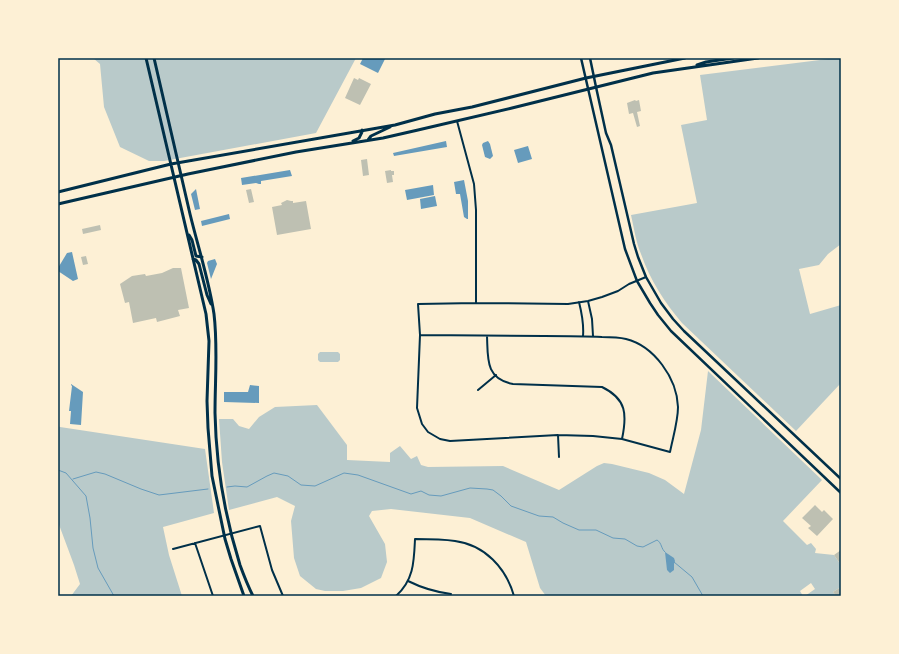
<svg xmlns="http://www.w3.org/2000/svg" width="899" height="654" font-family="Figtree,sans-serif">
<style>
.green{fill:#b9caca}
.water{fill:#669bbc}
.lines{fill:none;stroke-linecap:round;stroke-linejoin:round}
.stream{stroke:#669bbc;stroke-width:1}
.building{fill:#bec0b2}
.minor{stroke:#003049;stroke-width:2}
.tertiary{stroke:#003049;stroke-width:2.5}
.secondary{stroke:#003049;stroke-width:3}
.neatline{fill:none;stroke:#003049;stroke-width:1.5}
</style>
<rect width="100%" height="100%" fill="#fdf0d5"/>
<path class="green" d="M93 58H356L316 133 164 161H149L120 147 104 107 100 64Z
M836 58H841V244L828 254 819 265 799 269 810 314 841 305V383L796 431 682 323C665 303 650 280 641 254 636 242 634 228 631 215L697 203 681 125 707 120 700 75Z
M320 352H338L340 354V360L338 362H320L318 360V354Z
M708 371 822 480 783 521 807 545 811 543 816 549 815 553 834 555 841 565V587L833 592 836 596H805L815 589 811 583 800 591 803 596H546L540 588 526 542 470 518 391 509 372 511 369 516 385 544 387 562 381 578 361 588 343 591H325L316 589 300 576 294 558 291 521 295 506 277 497 229 510 222 462 219 419H233L239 426 249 429 259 417 275 407 317 405 347 445V460L390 462V453L400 446 411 459 417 456 421 465 428 467 503 466 559 490 597 466 604 463 612 464 649 473 665 480 684 494 701 430Z
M58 426 60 427 205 449 214 513 163 527 169 555 182 596H71L80 584 74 565 58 522Z"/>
<path class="water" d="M363 58H384L385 59 378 73 360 64Z
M446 141 447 147 394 156 393 153Z
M488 141 490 144 493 156 490 159 485 157 482 145 483 143Z
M528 146 532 159 518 163 514 150Z
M290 170 292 176 261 181V184H259L256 183 242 185 241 178Z
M464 180 468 201V219H467L464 217 460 194H456L454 182Z
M433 185 434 195 407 200 405 190Z
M196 189 200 209 195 210 191 194Z
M435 196 437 206 421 209 420 199Z
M229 214 230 219 202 226 201 221Z
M72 252 78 279 73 281 58 271V268L67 253Z
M215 259 217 264 211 279 207 263 208 261Z
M71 384 83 392 81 425 70 424 71 411H69L72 386 71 385Z
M250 385 259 386V403L224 402V392H248Z
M665 552 674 558 675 561 674 564V570L670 573 667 570Z"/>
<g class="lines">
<path class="stream" d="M58 470 66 473 86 496 90 518 93 548 98 568 114 596
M73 479 96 472 105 474 141 489 159 495 208 489
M227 487 235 486 247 487 267 476 274 473 288 476 301 485 315 486 344 473 358 475 411 494 421 491 429 495 441 496 470 488 487 489 493 490 501 496 511 506 539 516 553 517 563 523 579 530H596L613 538 625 539 637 546 643 547 657 540C662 543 661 549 665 552
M674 562 692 577 703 596"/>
</g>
<path class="building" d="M354 78 358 80 359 78 371 84 360 105 345 98Z
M635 100 636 101 639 100 641 111 637 112 640 126 637 127 633 113 629 114 627 103Z
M367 159 369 175 363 176 361 160Z
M391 170V171H394V175H392L393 182 387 183 385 171Z
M251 189 254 202 249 203 246 190Z
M287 200 291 201H293V203L306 201 311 229 277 235 272 207 282 205 281 203Z
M100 225 101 230 83 234 82 229Z
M86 256 88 264 83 265 81 257Z
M173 268H181L189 308 178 310 180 316 157 322 156 318 133 323 129 302 125 303 120 284 132 276 145 274 146 276 162 273Z
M815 505 822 512 824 510 833 519 817 536 808 528 811 526 802 518Z
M841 550V565L834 555Z
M841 587V596H836L833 592Z"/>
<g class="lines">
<path class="minor" d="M457 121 474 184 476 210V303
M588 301 592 319 593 336
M579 302C582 314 584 324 583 336
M420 335C461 335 503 336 544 336 563 336 583 336 602 337 610 337 618 337 626 339 654 346 677 378 678 407 678 421 673 437 670 452L622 439 593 436 558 435 450 441 440 439 428 432 422 424 417 408 420 335 418 304 476 303 568 304 588 301 602 297 618 291 629 284 646 277
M487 336C488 358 485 379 513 384L602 387C627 399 627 415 622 439
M478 390 496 375
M558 435 559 457
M195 543 213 596
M173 549 260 526 272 570 283 596
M408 581C422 588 435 592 451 594
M396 596C414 580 414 561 415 539 428 539 442 539 455 541 485 545 506 568 514 596"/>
<path class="tertiary" d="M581 58 625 249 637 281 650 303 658 315 671 331 841 493
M590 58 596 87 606 133 611 145 634 244 638 257 646 277 661 303 673 319 684 331 841 479"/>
<path class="secondary" d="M146 58 206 314 209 341 207 401 208 428 212 476 225 539 231 559 244 596
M154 58C166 110 178 162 190 214 198 247 209 280 214 314 218 347 215 380 215 413 216 464 225 517 240 565 244 576 248 586 253 596
M697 65 706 62 733 58
M368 140 371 136 390 127
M353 141 359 138 362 132V130
M58 192 171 164 395 125 435 114 472 107 586 78 685 58
M58 204 188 174 296 152 383 138 418 130 512 108 653 73 758 58
M189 235 192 240 196 256 202 257
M193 259 196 260 199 264 207 295 211 304"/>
</g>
<rect width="899" height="654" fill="none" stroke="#fdf0d5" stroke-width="118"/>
<rect x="59" y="59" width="781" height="536" class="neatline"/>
</svg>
